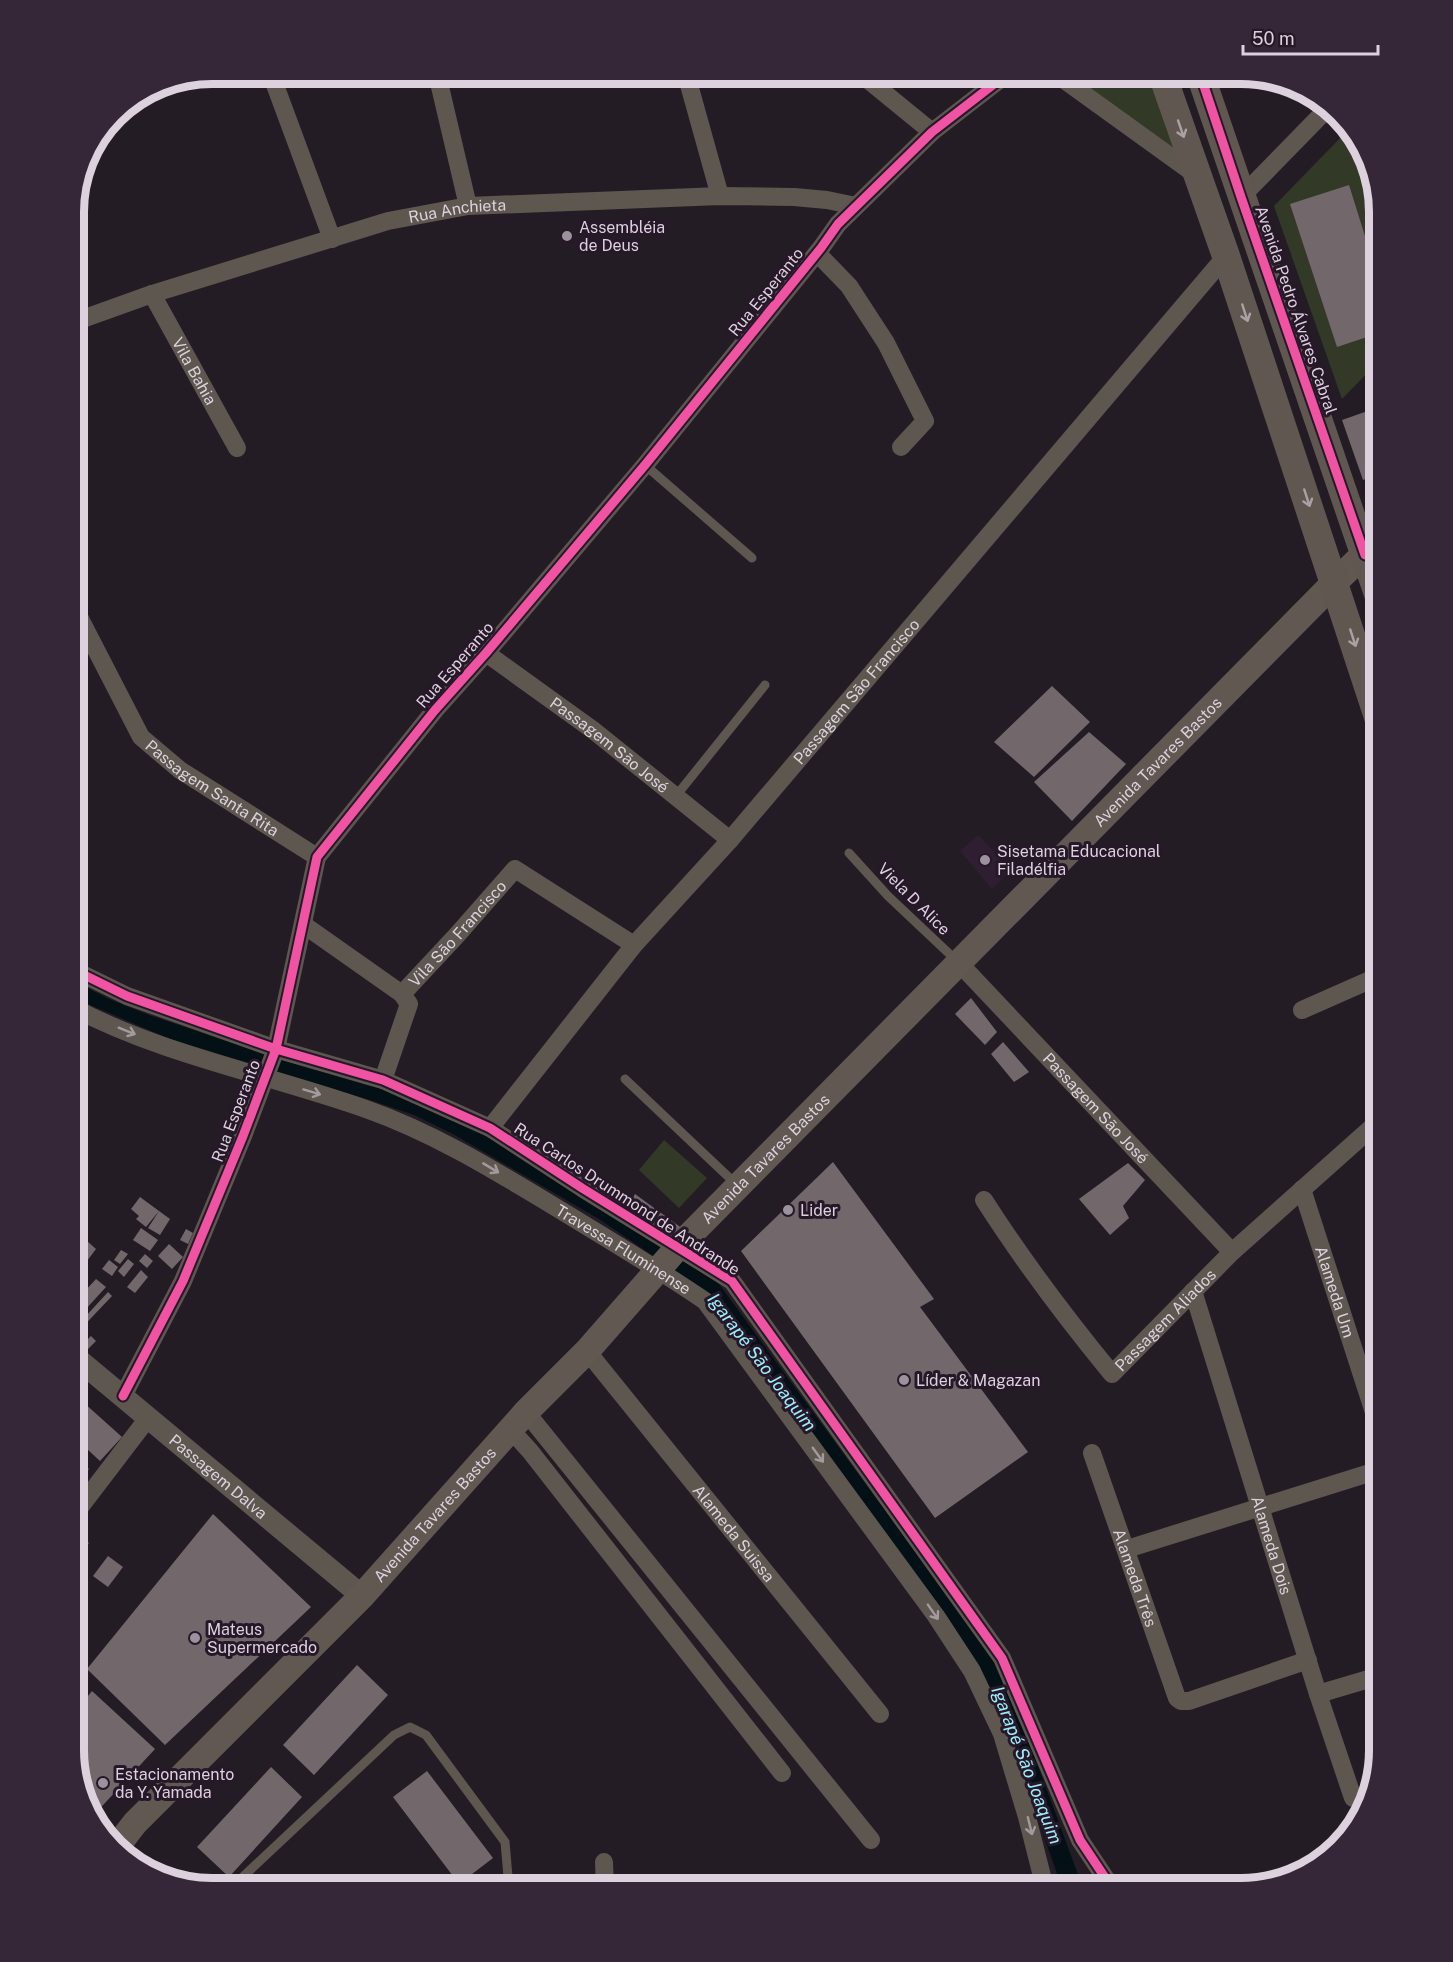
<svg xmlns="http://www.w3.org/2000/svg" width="1453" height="1962" font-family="'Public Sans',sans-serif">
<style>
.built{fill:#2f1d32}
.green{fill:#333927}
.water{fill:#031015}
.building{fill:#72686b}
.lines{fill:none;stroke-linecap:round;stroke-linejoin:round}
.service{stroke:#5d574f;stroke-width:9}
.minor{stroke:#5d574f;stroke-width:18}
.tertiary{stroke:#5d574f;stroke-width:22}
.secondary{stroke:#605851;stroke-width:26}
.primary{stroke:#605850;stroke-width:28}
.cycleway-casing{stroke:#271829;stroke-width:13}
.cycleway{stroke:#f153a3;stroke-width:9}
.oneway{stroke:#aaa1a5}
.oneway2{stroke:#a39a9d}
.poi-dot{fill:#9c929d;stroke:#271829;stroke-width:2}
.labels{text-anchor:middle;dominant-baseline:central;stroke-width:6;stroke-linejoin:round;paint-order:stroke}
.street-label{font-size:16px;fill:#dcd1dd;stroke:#271829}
.poi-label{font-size:16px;fill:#dcd1dd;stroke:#271829;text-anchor:start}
.water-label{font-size:18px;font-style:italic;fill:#9bedf9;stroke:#271829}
.rim{fill:none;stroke:#dcd1dd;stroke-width:8}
</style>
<rect width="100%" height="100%" fill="#241c25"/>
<path class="built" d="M978 835 1011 869 992 889 960 851Z"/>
<path class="green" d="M1098 74H1163L1196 175 1084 86Z
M1348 130 1361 143 1379 213V361L1342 399 1274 206Z
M664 1140 707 1178 679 1208 639 1170Z"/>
<path class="water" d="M74 981 109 999 149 1015 220 1039 371 1084 482 1130 716 1280 1003 1671 1083 1888H1062L1006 1728 706 1292 599 1219 453 1134 414 1115 373 1101 170 1039 74 998Z"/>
<path class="building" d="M1349 185 1379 281V333L1337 347 1290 204Z
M1379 407V474L1363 480 1342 420Z
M1052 686 1090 722 1034 777 994 742Z
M1089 732 1126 764 1072 821 1034 782Z
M971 998 997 1032 985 1045 955 1014Z
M1003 1042 1029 1072 1014 1082 991 1054Z
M833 1162 934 1299 920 1307 1028 1452 935 1518 741 1251Z
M1128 1163 1145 1180 1123 1206 1129 1218 1110 1235 1079 1199Z
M635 1194 683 1229 675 1237 627 1208Z
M140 1197 159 1211 146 1227 136 1219 139 1216 131 1209Z
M159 1211 170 1219 160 1235 148 1228Z
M141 1228 158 1240 150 1251 133 1240Z
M186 1229 193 1233 188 1244 180 1240Z
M87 1241 96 1249 81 1269 74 1263V1259Z
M169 1244 183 1257 172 1269 158 1256Z
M121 1250 128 1254 120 1264 114 1260Z
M145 1254 153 1261 147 1268 139 1261Z
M128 1259 134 1264 124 1277 118 1271Z
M109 1260 118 1267 112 1276 102 1269Z
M141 1270 148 1277 135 1293 127 1287Z
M96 1279 106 1287 74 1322V1303Z
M108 1292 112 1296 75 1335 74 1329Z
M91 1336 96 1341 88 1349 83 1344Z
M83 1402 122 1437 100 1461 74 1437V1413Z
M74 1455 89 1469 82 1477 74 1468Z
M213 1514 311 1607 165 1745 87 1669Z
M81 1537 89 1543 74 1562V1547Z
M108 1556 123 1567 108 1587 93 1576Z
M357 1665 388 1695 314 1775 283 1745Z
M92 1691 155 1749 92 1817 74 1750V1713Z
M271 1767 302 1797 229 1877 197 1847Z
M427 1771 493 1858 459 1884 393 1797Z"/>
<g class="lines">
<path class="service" d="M645 465 752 558
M676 796 765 685
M849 853 888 896 958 962
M625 1079 737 1185
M122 1844 153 1873
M231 1888 394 1735 410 1727 426 1735 505 1842 509 1888"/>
<g class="minor">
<path d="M271 74 332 239"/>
<path d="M437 74 468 206"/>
<path d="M686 74 720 196"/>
<path d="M861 74 932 132"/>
<path d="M1056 74 1196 175"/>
<path d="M1241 197 1327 109"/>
<path d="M817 253 849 286 886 343 925 421 901 447"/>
<path id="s1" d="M152 294 237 448"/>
<path id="s2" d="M74 322 152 294 388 221 468 206 720 196 794 197 827 200 856 206"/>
<path id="s3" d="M74 607 141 737 180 770 317 857"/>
<path id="s4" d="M486 653 593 730 730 840"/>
<path d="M304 925 402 994 409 1004 383 1080"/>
<path id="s5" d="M960 964 1232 1252"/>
<path d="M74 970 127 996 276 1049 383 1080 490 1128 582 1188 732 1281 1002 1658 1080 1840 1112 1888"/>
<path id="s6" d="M402 994 457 935 515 869 634 945"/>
<path id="s7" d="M74 1008C163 1055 270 1075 366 1109 431 1132 489 1167 547 1202 601 1235 654 1266 705 1301L936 1616 972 1671 1002 1734 1027 1817 1045 1888"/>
<path d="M1302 1010 1379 976"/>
<path id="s8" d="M490 1128 634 945 730 840 1226 256"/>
<path id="s9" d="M1302 1189 1379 1428"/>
<path id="s10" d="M984 1200C1023 1261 1066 1318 1112 1374L1232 1252 1379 1121"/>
<path id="s11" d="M1193 1291 1318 1694 1353 1798"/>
<path id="s12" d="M587 1351 880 1714"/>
<path d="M123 1396 183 1281 243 1136 276 1049 317 857 435 710 486 653 645 465 821 248 838 224 932 132 1007 74"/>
<path d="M526 1412 871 1840"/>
<path d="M510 1429 530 1451 782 1773"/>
<path id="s13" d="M1092 1453 1177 1698 1181 1701H1189L1308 1660"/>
<path d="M74 1515 148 1418"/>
<path d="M1127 1549 1379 1470"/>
<path d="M1318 1694 1379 1676"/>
<path d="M604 1862 605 1888"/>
</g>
<path class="tertiary" id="s14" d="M74 1356 362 1596"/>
<path class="secondary" id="s15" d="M118 1845 135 1823 362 1596 526 1412 587 1351 678 1247 1335 582 1379 540"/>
<path class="primary" d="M1162 74 1226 256 1379 720
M1200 74 1379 597"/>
<g class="cycleway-casing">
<path id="cycleway" d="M1200 74 1241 197 1365 555
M74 970 127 996 276 1049 383 1080 490 1128 582 1188 732 1281 1002 1658 1080 1840 1112 1888
M123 1396 183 1281 243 1136 276 1049 317 857 435 710 486 653 645 465 821 248 838 224 932 132 1007 74"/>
</g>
<use href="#cycleway" class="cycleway"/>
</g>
<defs><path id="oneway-shaft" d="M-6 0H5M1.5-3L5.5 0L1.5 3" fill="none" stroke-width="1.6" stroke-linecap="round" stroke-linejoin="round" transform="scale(1.5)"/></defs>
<g class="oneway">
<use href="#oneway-shaft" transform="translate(1181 129) rotate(71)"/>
<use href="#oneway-shaft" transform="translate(1245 313) rotate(72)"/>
<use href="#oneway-shaft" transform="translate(1307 498) rotate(72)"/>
<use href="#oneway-shaft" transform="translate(1353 638) rotate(72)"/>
</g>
<g class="oneway2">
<use href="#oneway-shaft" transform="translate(127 1031) rotate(22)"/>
<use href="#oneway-shaft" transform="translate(312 1092) rotate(17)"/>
<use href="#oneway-shaft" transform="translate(491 1168) rotate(31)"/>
<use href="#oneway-shaft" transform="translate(818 1455) rotate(54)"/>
<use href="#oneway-shaft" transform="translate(933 1612) rotate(55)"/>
<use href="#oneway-shaft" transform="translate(1030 1826) rotate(76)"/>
</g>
<g class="poi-dot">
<circle cx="567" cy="236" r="6"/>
<circle cx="985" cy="860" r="6"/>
<circle cx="788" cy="1210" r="6"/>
<circle cx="904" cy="1380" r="6"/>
<circle cx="195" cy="1638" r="6"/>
<circle cx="103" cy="1783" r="6"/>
</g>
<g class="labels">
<g class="street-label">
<text stroke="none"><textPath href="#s2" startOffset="400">Rua Anchieta</textPath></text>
<text transform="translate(766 292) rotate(-51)">Rua Esperanto</text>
<text transform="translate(1296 310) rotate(71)">Avenida Pedro Álvares Cabral</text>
<text stroke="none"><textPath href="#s1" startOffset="88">Vila Bahia</textPath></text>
<text transform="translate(455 665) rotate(-49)">Rua Esperanto</text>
<text stroke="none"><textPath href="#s8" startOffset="570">Passagem São Francisco</textPath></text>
<text stroke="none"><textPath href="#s4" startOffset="154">Passagem São José</textPath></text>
<text stroke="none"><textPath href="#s15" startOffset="1502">Avenida Tavares Bastos</textPath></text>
<text stroke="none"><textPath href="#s3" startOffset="234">Passagem Santa Rita</textPath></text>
<text transform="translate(914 899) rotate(45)">Viela D Alice</text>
<text stroke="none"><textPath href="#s6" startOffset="82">Vila São Francisco</textPath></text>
<text stroke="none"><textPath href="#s5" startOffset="198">Passagem São José</textPath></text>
<text transform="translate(236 1111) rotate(-69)">Rua Esperanto</text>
<text stroke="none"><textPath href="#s15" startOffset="944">Avenida Tavares Bastos</textPath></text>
<text transform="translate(627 1199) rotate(33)">Rua Carlos Drummond de Andrande</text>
<text stroke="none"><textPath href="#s7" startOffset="603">Travessa Fluminense</textPath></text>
<text stroke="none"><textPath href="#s9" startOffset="108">Alameda Um</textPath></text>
<text stroke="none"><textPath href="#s10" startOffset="292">Passagem Aliados</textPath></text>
<text stroke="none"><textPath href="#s14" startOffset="188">Passagem Dalva</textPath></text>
<text stroke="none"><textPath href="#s15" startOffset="458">Avenida Tavares Bastos</textPath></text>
<text stroke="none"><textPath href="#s12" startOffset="234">Alameda Suissa</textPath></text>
<text stroke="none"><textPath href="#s11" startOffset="266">Alameda Dois</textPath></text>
<text stroke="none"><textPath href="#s13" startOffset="132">Alameda Três</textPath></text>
</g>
<g class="poi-label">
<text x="579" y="227">Assembléia<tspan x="579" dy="18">de Deus</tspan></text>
<text x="997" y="851">Sisetama Educacional<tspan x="997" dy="18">Filadélfia</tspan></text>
<text x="800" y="1210">Lider</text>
<text x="916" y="1380">Líder &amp; Magazan</text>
<text x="207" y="1629">Mateus<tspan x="207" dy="18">Supermercado</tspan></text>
<text x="115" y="1774">Estacionamento<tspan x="115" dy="18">da Y. Yamada</tspan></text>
</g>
<g class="water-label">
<text transform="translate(762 1362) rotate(53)">Igarapé São Joaquim</text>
<text transform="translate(1027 1765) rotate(69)">Igarapé São Joaquim</text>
</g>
</g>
<path d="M0 0H1453V1962H0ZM212 84H1241A128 128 0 0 1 1369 212V1750A128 128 0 0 1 1241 1878H212A128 128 0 0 1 84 1750V212A128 128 0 0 1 212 84Z" fill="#352737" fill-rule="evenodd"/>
<path class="rim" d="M212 84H1241A128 128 0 0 1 1369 212V1750A128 128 0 0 1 1241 1878H212A128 128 0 0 1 84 1750V212A128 128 0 0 1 212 84Z"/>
<path d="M1243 45v9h135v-9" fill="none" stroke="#dcd1dd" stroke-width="3"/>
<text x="1252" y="45" font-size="18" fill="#dcd1dd" stroke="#271829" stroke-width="4.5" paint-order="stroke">50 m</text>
</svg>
